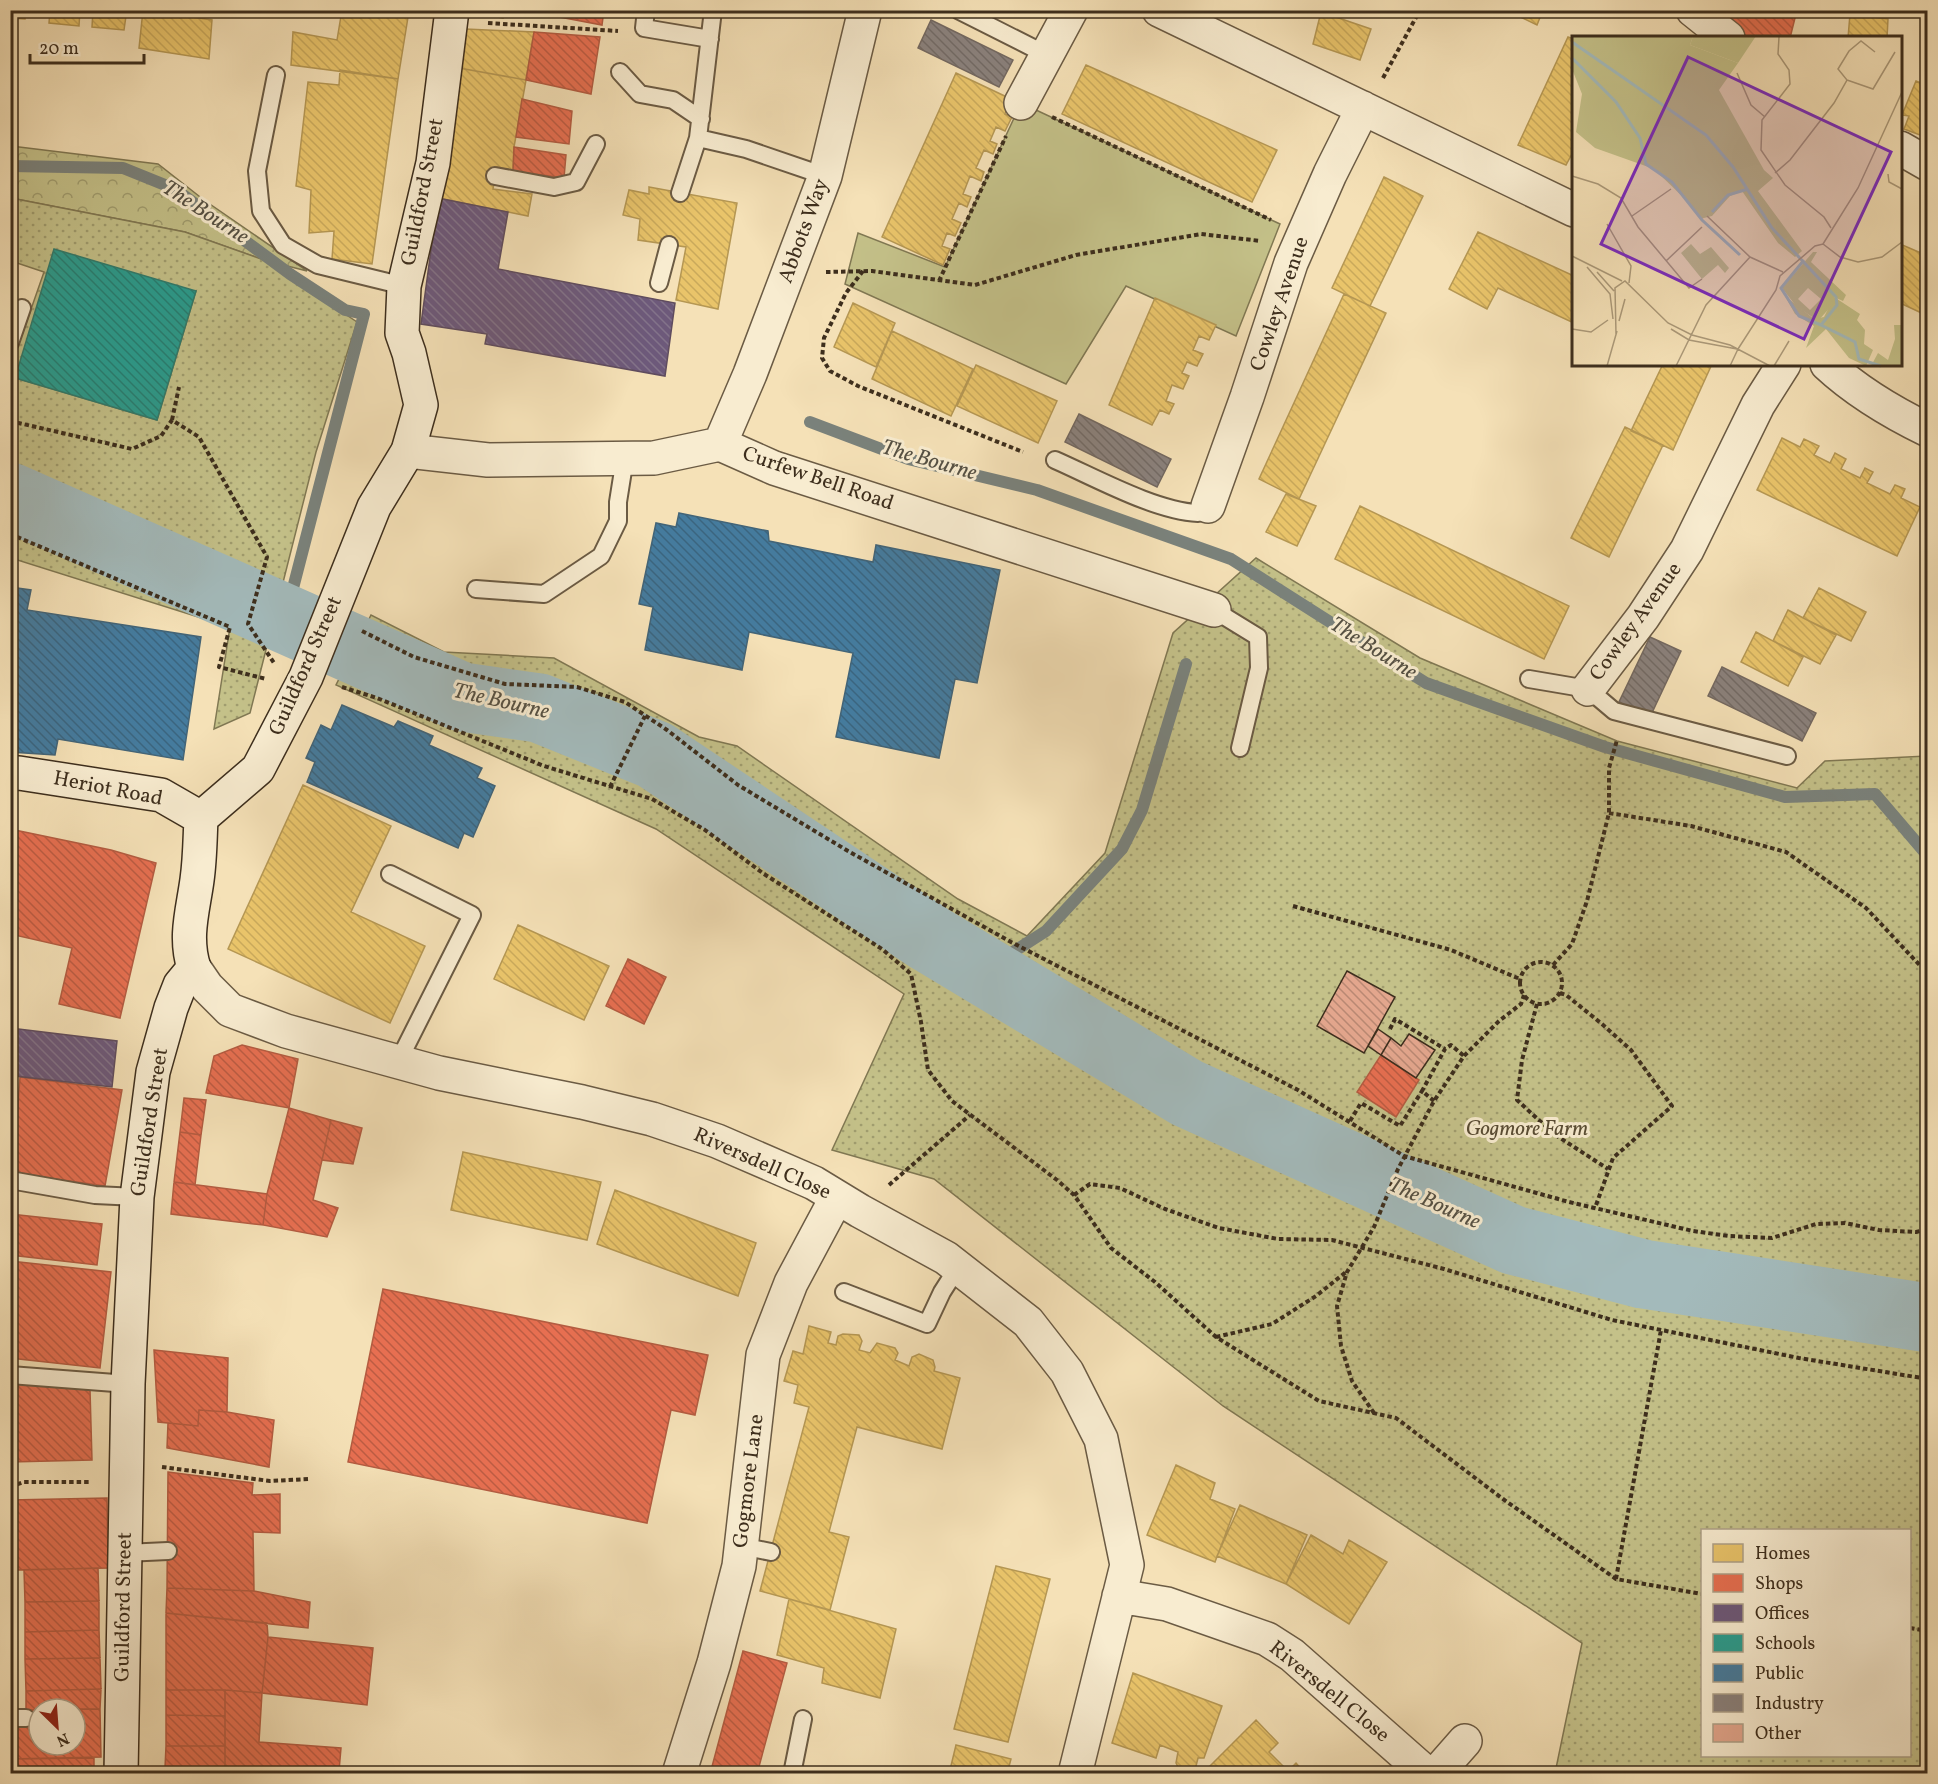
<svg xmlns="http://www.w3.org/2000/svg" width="1938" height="1784" font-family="Vollkorn,serif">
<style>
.grass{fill:#c4c189;stroke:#807853;stroke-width:1.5}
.forest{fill:url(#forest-crowns);stroke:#807853;stroke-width:1.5}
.park{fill:url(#park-dots);stroke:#807853;stroke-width:1.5;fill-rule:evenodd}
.homes{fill:url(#homes-back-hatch);stroke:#b59753;stroke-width:1.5}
.shops{fill:url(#shops-back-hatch);stroke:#b45c41;stroke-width:1.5}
.offices{fill:url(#offices-back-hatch);stroke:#5f4c5e;stroke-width:1.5}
.schools{fill:url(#schools-back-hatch);stroke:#307c6d;stroke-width:1.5}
.public{fill:url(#public-back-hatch);stroke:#436477;stroke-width:1.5}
.industry{fill:url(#industry-back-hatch);stroke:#736860;stroke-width:1.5}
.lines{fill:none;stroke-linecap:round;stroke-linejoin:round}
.stream{stroke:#7a827c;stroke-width:12}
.river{stroke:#a3babb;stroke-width:69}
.building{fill:url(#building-back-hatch);stroke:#3d2e1d;stroke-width:1.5}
.lane-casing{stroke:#6b5b44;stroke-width:20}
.street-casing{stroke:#6b5b44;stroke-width:36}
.secondary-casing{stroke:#3d2e1d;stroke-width:36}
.path{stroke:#3d2e1d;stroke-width:4;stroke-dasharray:4.5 3;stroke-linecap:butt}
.lane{stroke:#f8ecd0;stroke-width:16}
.street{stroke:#f8ecd0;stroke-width:33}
.secondary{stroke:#f8ecd0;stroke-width:33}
.labels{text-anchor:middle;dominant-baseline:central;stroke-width:6;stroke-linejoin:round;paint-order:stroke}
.street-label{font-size:21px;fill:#3d2e1d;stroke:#f8ecd0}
.park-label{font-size:21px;font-style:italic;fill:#584b33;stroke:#f8ecd0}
.water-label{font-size:22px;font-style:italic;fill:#565144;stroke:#f8ecd0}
.inset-river{fill:none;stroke:#a3babb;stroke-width:3}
.inset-road{fill:none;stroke:#ab9979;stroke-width:1.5}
.view{fill:#7b2cbf;fill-opacity:0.15;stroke:#7b2cbf;stroke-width:3}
.inset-edge{fill:none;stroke:#3d2e1d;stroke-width:3}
</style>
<defs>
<pattern id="forest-crowns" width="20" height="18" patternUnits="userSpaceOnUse" patternTransform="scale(1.5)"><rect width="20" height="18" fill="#c4c189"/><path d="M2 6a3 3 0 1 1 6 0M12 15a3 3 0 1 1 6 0" fill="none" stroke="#a09d6f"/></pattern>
<pattern id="park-dots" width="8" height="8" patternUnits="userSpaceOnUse" patternTransform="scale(1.5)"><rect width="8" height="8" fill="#c4c189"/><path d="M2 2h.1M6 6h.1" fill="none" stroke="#a09d6f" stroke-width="1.8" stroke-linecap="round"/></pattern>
<pattern id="homes-back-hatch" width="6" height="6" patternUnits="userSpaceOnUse" patternTransform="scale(1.5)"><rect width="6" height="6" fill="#e9c46a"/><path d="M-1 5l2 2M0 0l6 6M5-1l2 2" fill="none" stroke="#c9a95b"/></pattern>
<pattern id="shops-back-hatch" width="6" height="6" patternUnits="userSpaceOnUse" patternTransform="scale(1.5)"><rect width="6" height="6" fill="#e76f51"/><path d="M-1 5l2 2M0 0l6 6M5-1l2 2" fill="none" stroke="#bc5c43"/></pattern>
<pattern id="offices-back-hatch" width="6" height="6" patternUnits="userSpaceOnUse" patternTransform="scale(1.5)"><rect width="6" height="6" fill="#6d597a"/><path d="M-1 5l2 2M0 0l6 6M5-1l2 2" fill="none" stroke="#83738a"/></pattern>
<pattern id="schools-back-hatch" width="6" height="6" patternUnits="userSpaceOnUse" patternTransform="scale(1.5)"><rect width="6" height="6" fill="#2a9d8f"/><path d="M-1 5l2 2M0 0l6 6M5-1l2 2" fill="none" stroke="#258074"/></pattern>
<pattern id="public-back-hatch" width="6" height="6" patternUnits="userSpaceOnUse" patternTransform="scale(1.5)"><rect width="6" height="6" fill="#457b9d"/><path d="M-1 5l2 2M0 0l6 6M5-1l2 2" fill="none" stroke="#3b657f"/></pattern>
<pattern id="industry-back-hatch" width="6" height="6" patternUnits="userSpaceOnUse" patternTransform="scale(1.5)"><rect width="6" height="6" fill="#8a817c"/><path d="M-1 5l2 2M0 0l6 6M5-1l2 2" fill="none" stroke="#726a65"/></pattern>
<pattern id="building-back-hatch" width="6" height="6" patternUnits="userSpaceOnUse" patternTransform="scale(1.5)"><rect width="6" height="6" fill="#e3a68d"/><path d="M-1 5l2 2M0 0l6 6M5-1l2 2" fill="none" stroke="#b98873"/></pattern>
</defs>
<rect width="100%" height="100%" fill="#f5e1b7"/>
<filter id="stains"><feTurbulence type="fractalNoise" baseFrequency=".00333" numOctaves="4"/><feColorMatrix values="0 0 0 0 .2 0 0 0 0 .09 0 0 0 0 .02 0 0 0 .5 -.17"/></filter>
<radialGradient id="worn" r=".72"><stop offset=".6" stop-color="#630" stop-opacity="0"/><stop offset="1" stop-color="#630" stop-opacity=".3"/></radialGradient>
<path class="grass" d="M1021 103 1280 224 1236 336 1126 286 1066 384 845 284 858 233 945 267Z"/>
<path class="forest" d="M11 146 158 164 204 200 307 271 264 260 185 232 11 198Z"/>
<path class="park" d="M11 198 185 232 264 260 357 322 316 452 250 713 214 729 230 627 11 558V331L22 335 44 272 11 261ZM196 291 157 420 16 378Z
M1256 558 1420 658 1617 741 1797 788 1825 761 1927 756V1773H1555L1582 1643 1223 1406 934 1179 832 1150 904 994 656 829 336 685 371 615 444 652 554 658 699 737 737 746 958 899 1027 936 1105 853 1173 633ZM1702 1530H1910V1756H1702Z"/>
<path class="homes" d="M10 10H25V19L10 18Z
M50 10H80L79 26 49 23Z
M93 10H140L139 17 126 16 124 30 92 27Z
M143 10H186V16L212 20 209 59 139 48Z
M342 10H365L386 15V10L409 11 398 79 291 65 293 32 337 40Z
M503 10V18L467 11V10Z
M1506 10H1543L1537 25Z
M1321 12 1371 29 1360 60 1313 44Z
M1850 14 1888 19 1887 38H1848Z
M465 29 534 32 526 80 459 68Z
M1568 37 1574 39V150L1566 165 1518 145Z
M1086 65 1277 150 1252 202 1062 114Z
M459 68 526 80 514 147 513 171 497 167 493 189 532 194 528 216 438 198Z
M340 70 398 79 372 264 332 259 334 231 309 233 311 190 296 186 308 82 339 85Z
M956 73 1011 99 1005 114 1012 117 1005 131 996 127 990 141 997 144 993 154 984 150 976 168 984 172 981 181 970 176 963 194 971 197 967 207 959 203 952 219 961 223 955 236 947 233 942 246 950 249 943 265 882 237Z
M1916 81 1928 86V138L1904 129 1909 116 1902 115Z
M1384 177 1423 196 1370 306 1332 288Z
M649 187 737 203 718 309 676 300 686 247 638 240 640 219 623 215 629 190 649 194Z
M1478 232 1574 276V323L1498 288 1487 309 1449 289Z
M1900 244 1928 256V316L1900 303Z
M1344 294 1386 313 1299 499 1259 479Z
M1155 298 1216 325 1209 340 1199 336 1193 350 1203 354 1197 366 1187 362 1182 373 1189 376 1183 389 1172 385 1166 401 1174 404 1169 414 1160 410 1152 425 1109 405Z
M853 303 895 323 876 367 834 347Z
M892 331 973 369 951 416 872 379Z
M1663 364H1712L1673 450 1631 431Z
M976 365 1057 401 1038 443 957 406Z
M1625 427 1663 445 1609 557 1571 538Z
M1782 438 1800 447 1804 439 1819 446 1814 455 1830 463 1835 453 1846 459 1841 469 1860 478 1865 468 1873 472 1867 483 1890 494 1895 485 1905 489 1901 498 1920 507 1897 556 1757 490Z
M1286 494 1316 506 1297 546 1266 532Z
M1360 506 1569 606 1544 659 1335 559Z
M1819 588 1866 612 1851 641 1803 618Z
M1788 610 1836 635 1820 664 1773 641Z
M1756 632 1803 657 1788 686 1741 662Z
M303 785 391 826 351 912 425 946 390 1023 228 949Z
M518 925 609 966 584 1020 494 979Z
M463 1152 601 1182 587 1240 451 1210Z
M615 1190 756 1243 738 1296 597 1244Z
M809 1326 831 1332 828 1343 836 1345 838 1336 843 1334 859 1335 862 1341 859 1350 870 1353 877 1343 895 1348 898 1353 895 1360 909 1366 912 1357 919 1354 933 1360 935 1367 934 1371 960 1378 942 1449 857 1427 829 1532 849 1537 830 1610 760 1591 809 1407 794 1403 798 1385 784 1381 793 1351 803 1354Z
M1176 1465 1215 1483 1210 1499 1235 1509 1215 1562 1147 1535Z
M1240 1505 1307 1535 1286 1584 1217 1556Z
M1311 1535 1343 1554 1349 1540 1387 1562 1349 1624 1286 1584Z
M996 1566 1050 1579 1008 1742 954 1729Z
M789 1599 896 1629 880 1698 822 1683 824 1668 777 1655Z
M1133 1673 1222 1706 1204 1758H1198L1196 1766 1190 1771 1178 1767 1176 1763 1178 1752 1160 1745 1156 1758 1112 1743Z
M1256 1720 1278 1743 1269 1752 1288 1771 1296 1763 1306 1774H1202Z
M956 1745 1011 1759 1007 1774H949Z"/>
<path class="shops" d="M543 10H604L602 25 543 14Z
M1718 10H1797L1790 38H1748Z
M534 32 600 37 591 94 526 80Z
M522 99 572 111 569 144 516 137Z
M514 147 566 155 564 178 513 171Z
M10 829 111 850 156 863 120 1018 59 1004 72 948 10 934Z
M628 959 666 977 644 1024 606 1006Z
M242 1045 298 1059 289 1108 206 1093 214 1056Z
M1381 1055 1419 1080 1396 1117 1357 1092Z
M20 1077 122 1090 105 1186 13 1173Z
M184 1098 206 1100 201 1135 180 1132Z
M289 1108 331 1120 313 1200 338 1208 327 1237 263 1225 267 1194Z
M331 1120 362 1128 353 1164 322 1160Z
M180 1132 201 1135 195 1185 174 1182Z
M174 1182 267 1194 263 1225 171 1214Z
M10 1214 102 1224 97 1265 10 1255Z
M10 1261 111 1272 100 1368 10 1358Z
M383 1289 708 1355 695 1415 671 1410 647 1523 348 1462Z
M154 1350 228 1358 227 1412 199 1410 198 1426 158 1422Z
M10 1379 90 1390 92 1460 10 1462Z
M199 1410 227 1412 274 1420 269 1467 167 1448 168 1423 198 1426Z
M168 1472 253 1483 252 1495 280 1494V1533L253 1532 254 1591 167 1588Z
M107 1498 108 1568 10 1570V1500Z
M98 1568 99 1601 25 1602 24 1570Z
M167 1588 254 1591 310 1602 308 1628 166 1613Z
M99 1601V1630L25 1632V1602Z
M166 1613 267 1623 268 1637 262 1693 225 1690H166Z
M99 1630 100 1658 25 1659V1632Z
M268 1637 373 1648 367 1705 262 1693Z
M743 1651 787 1663 757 1774H710Z
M100 1658 101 1689 26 1691 25 1659Z
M101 1689 100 1709 26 1710V1691Z
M166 1690H225V1716L166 1715Z
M225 1690 262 1693 259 1742 341 1748 339 1771 225 1768Z
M75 1709H100L101 1757 10 1759V1725L26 1710H39V1745H75Z
M166 1715 225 1716V1746H166Z
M166 1746H225V1768H165Z
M94 1758V1774H10V1759Z
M165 1768H225L339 1771V1774H165Z"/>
<path class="offices" d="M438 198 508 212 498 269 675 303 665 376 485 344 487 334 421 324Z
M10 1028 117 1041 112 1087 15 1076 17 1059 10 1058Z"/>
<path class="schools" d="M54 249 196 291 157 420 15 378Z"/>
<path class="public" d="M679 513 768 531 769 541 873 562 876 545 1000 570 977 683 955 679 939 758 836 737 853 653 749 632 742 670 645 650 653 607 639 604 656 523 676 527Z
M10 587 31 590 27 610 201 637 183 760 58 739 55 755 10 752Z
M342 705 394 727 398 721 433 736 429 745 482 768 477 778 495 786 473 837 464 833 458 848 307 782 315 762 306 758 321 725 331 730Z"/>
<path class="industry" d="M931 20 1013 60 999 87 918 48Z
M1079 414 1171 459 1157 487 1065 442Z
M1650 637 1681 651 1650 717 1619 702Z
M1722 667 1816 713 1802 741 1708 696Z"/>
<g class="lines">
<path class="stream" d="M10 166 123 168 175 189 290 274 345 310 364 314 285 619
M810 422 908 459 1037 490 1231 559 1426 683 1605 747 1785 797 1875 794 1928 856
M983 971 1046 931 1122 849 1142 810 1186 664"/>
<path class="river" d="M10 497 462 697 539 708 655 755 929 938 1187 1093 1513 1240 1643 1274 1928 1318"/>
</g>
<path class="building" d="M1347 971 1395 997 1364 1053 1317 1026Z
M1378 1029 1391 1038 1381 1055 1368 1046Z
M1409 1034 1435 1050 1416 1078 1381 1055 1391 1038 1401 1046Z"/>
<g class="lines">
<g class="lane-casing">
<path id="lane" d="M646 10 644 28 710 39
M958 10 1047 55
M620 72 640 94 673 100 701 119
M276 75 257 171 261 211 283 245 318 265 404 286
M698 138 746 149 825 176
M495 176 554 187 576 182 596 144
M680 193 698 138 713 10
M659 283 669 245
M10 343 22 308
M1055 460C1096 478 1155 511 1198 513L1208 506
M476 589 544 594 601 556 618 521V502L625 458
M1214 610 1258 637 1259 668 1240 748
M1529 679 1588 689 1614 711 1787 756
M390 874 472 915 398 1062
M10 1180 95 1195 137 1197
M844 1292 927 1324 942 1292 958 1267
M10 1375 128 1384
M741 1546 771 1552
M125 1553 168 1551
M10 1718H26
M792 1774 803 1719"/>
</g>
<g class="street-casing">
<path id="street" d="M1159 10 1574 210
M1693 10 1728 38
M1021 103 1071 10
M1900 148 1928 164
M1827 364C1857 392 1891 412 1928 430
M720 444 750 374 825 176 865 10
M408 451 488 460 654 458 720 444 774 468 1214 610
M1208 506 1247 397 1291 263 1330 174 1363 108
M1588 689 1643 617 1687 550 1758 405 1784 364
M194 968 207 987 230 1010 286 1031 439 1073 582 1102 652 1119 717 1141 814 1183 860 1211 946 1258 1028 1322 1067 1372 1101 1439 1127 1565 1075 1774
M1119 1596 1167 1604 1267 1639 1292 1655 1427 1774
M679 1774 714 1663 739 1566 763 1355 791 1283 837 1197
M1436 1774 1465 1741"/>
</g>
<g class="secondary-casing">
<path id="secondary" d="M10 774 19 773 161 795 201 818
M121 1774 128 1384 137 1197 153 1072 171 1008 180 985 194 968C184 937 193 910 197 880 200 859 200 838 201 818L258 769 306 677 374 507 408 451 421 405 409 353 402 333 404 286 433 163 452 10"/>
</g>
<path class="path" d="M488 23 618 31
M1383 78 1420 10
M1052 117 1271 220
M863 271 846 293 824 338 822 358 830 371 858 386 1023 452
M826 272 872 271 975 285 1076 255 1201 234 1261 241
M939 281 1006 136
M10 384 14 369
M172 420 179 387
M10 421 132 449 161 436 172 420 199 437 267 557 248 624 274 663
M10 534 230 627 219 667 266 679
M362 631 414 657 505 684 577 687 625 702 667 730 738 785 848 851 1011 942 1298 1090 1404 1156 1569 1202 1693 1231 1729 1236 1772 1238 1816 1224 1845 1223 1879 1230 1916 1232 1928 1229
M342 687 377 698 544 766 652 799 705 830 764 874 882 949 911 974 921 1022 928 1070 952 1101 1057 1180 1074 1195 1111 1248 1155 1282 1216 1337 1319 1401 1396 1418 1503 1499 1616 1579 1702 1594
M610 787 645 716
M1609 813 1691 826 1786 852 1866 908 1928 974
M1293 906 1451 950 1520 979
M1520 983a21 21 0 1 1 42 0a21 21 0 1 1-42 0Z
M1553 965 1572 944 1587 901 1609 813V768L1617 740
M1560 993 1566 995 1602 1024 1631 1050 1672 1106 1613 1158 1595 1208
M1537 1004 1522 1060 1517 1100 1554 1134 1608 1169
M1390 1029 1395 1019 1445 1049
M1434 1101 1422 1091 1445 1049 1451 1045 1464 1056
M1350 1121 1361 1103 1400 1126 1422 1091
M889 1185 970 1115
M1074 1195 1090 1184 1120 1188 1165 1209 1219 1228 1278 1239 1332 1240 1444 1269 1612 1320 1799 1358 1928 1379
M1216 1337 1272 1324 1316 1296 1346 1272
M1374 1413 1352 1381 1341 1346 1337 1306 1347 1272 1374 1227 1398 1169 1434 1101 1464 1056 1499 1021 1521 1004 1524 995
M162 1467 270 1481 308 1479
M10 1487 24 1482H90
M1616 1579 1661 1330
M1910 1628 1928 1631"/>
<use href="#lane" class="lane"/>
<use href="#street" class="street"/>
<use href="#secondary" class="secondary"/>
</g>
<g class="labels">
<g class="street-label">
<text transform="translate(423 192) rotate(-79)">Guildford Street</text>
<text transform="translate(804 231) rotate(-70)">Abbots Way</text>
<text transform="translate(1280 304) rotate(-71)">Cowley Avenue</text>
<text transform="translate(818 479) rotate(19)">Curfew Bell Road</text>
<text transform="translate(1636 622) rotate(-54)">Cowley Avenue</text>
<text transform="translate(306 666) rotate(-66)">Guildford Street</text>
<text transform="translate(108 789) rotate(11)">Heriot Road</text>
<text transform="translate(150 1122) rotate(-81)">Guildford Street</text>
<text transform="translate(762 1164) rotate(24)">Riversdell Close</text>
<text transform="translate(749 1481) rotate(-83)">Gogmore Lane</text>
<text transform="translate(124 1607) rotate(-89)">Guildford Street</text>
<text transform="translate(1329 1692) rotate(39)">Riversdell Close</text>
</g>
<g class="park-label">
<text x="1527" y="1129">Gogmore Farm</text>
</g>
<g class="water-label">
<text transform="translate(205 213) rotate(33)">The Bourne</text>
<text transform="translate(929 461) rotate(16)">The Bourne</text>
<text transform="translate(1373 649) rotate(32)">The Bourne</text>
<text transform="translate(501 702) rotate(13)">The Bourne</text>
<text transform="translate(1434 1204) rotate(24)">The Bourne</text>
</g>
</g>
<g transform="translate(1572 36)">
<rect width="330" height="330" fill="#f5e1b7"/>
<path d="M121 0H184L166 27 118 9ZM119 208 128 218 139 211 157 232 153 237 146 229 130 243 109 217Z" fill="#c4c189"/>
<path d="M213 260 242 283 252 281 262 261 288 278 285 284 293 294 292 308 301 314 294 330 277 322 254 293 234 312 242 290 223 278Z" fill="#c4c189"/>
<path d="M0 0H121L118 9 166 27 147 54 192 134 201 142 186 155 230 215 223 221 206 207 170 155 158 160 140 180 128 183 115 165 82 133 23 112 4 96 10 58 0 33ZM241 216H245L239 226 274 259 271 265 262 261V267L246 285 224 270 210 252ZM236 252 249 263 238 274 226 263ZM322 289H330V330H299L306 317 316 324 323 303Z" fill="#c4c189" fill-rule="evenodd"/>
<path class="inset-river" d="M0 6 134 99 161 131 200 192 264 261 265 269 249 289 283 306 287 323 309 330M0 22 44 66 68 102 74 128 100 146 130 184 168 219M140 176 156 159 176 153M232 224 209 252 227 280 249 289"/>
<path class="inset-road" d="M207 1 206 18 217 34 218 48 190 84 189 114 213 149 252 181 259 192M165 37 179 69 193 81M275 44 301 53 323 16M203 137 218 124 262 67 275 44 266 33 277 15 289 5 303 16M316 138 317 146 330 153M0 140 26 148 49 162 66 191 117 252 130 243M60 180 99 153M135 180 178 221 211 236M35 188 59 230 57 247M251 208 286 152 330 56M0 220 50 245M94 225 130 191M15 231 38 258 41 283M25 236 42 255M47 285 53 263M0 293 19 296 36 284M99 293 117 304 165 313M44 298 43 252 53 245 96 287 120 299 158 309 198 330M166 313 204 254 208 240 243 210 251 208 268 221 286 226 310 221 330 206M35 330 45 295M104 330 134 269 178 221M158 330 166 313M202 330 217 305"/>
<path class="view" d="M116 21 319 116 232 303 29 208Z"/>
<rect width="330" height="330" class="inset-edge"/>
</g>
<rect width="1938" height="1784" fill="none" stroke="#f5e1b7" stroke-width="36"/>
<rect x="12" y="12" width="1914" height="1760" fill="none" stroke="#3d2e1d" stroke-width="3"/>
<rect x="18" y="18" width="1902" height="1748" fill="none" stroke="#3d2e1d" stroke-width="1.5"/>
<rect x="1701" y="1529" width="210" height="228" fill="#f8ecd0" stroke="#ada088" stroke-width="1.5"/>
<rect x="1713" y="1544" width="30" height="18" fill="#e9c46a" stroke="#ada088" stroke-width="1.5"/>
<text x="1755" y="1559" font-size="18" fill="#3d2e1d">Homes</text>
<rect x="1713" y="1574" width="30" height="18" fill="#e76f51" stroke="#ada088" stroke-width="1.5"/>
<text x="1755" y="1589" font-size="18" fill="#3d2e1d">Shops</text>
<rect x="1713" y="1604" width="30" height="18" fill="#6d597a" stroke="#ada088" stroke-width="1.5"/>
<text x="1755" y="1619" font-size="18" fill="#3d2e1d">Offices</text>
<rect x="1713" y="1634" width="30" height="18" fill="#2a9d8f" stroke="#ada088" stroke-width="1.5"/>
<text x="1755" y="1649" font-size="18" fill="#3d2e1d">Schools</text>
<rect x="1713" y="1664" width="30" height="18" fill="#457b9d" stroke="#ada088" stroke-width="1.5"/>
<text x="1755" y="1679" font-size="18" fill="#3d2e1d">Public</text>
<rect x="1713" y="1694" width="30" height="18" fill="#8a817c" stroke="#ada088" stroke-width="1.5"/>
<text x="1755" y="1709" font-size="18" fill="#3d2e1d">Industry</text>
<rect x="1713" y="1724" width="30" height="18" fill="#e3a68d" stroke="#ada088" stroke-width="1.5"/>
<text x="1755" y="1739" font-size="18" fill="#3d2e1d">Other</text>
<g transform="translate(57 1727) rotate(155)"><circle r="28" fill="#f8ecd0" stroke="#ada088" stroke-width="1.5"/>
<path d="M0-4.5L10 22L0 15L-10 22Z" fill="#8f2418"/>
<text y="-9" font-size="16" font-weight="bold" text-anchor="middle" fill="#3d2e1d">N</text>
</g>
<path d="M30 54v9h114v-9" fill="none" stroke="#3d2e1d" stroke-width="3"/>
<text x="39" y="54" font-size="18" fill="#3d2e1d" stroke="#f8ecd0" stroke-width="4.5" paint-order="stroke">20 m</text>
<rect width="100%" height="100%" filter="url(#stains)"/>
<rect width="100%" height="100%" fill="url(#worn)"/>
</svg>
